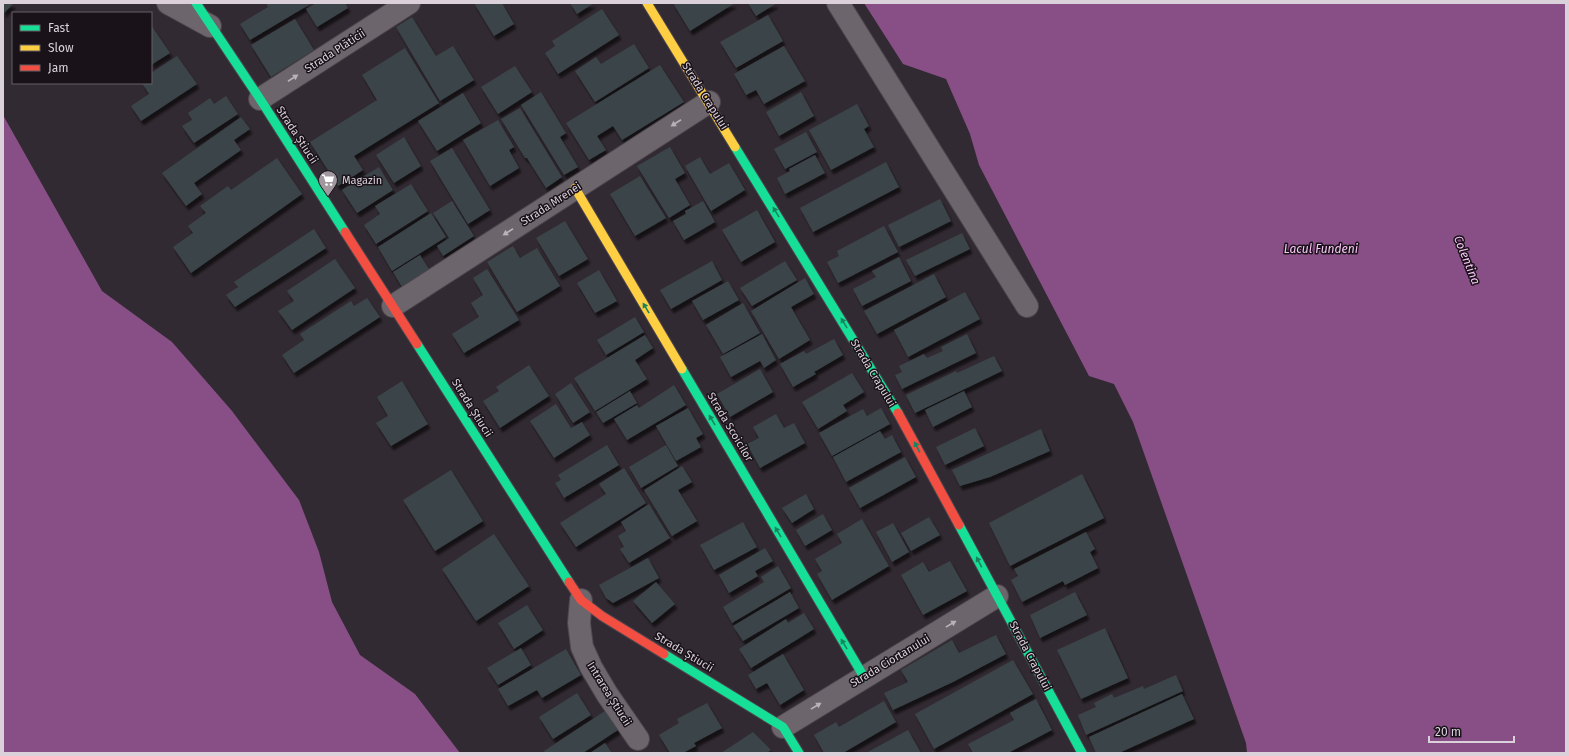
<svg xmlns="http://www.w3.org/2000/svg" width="1569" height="756" font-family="'Fira Sans',sans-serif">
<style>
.water{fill:#884f86}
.building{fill:#3b4449;filter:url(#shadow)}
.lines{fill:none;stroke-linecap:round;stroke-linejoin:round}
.street-casing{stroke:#4c454c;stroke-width:24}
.fast-casing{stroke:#4c454c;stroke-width:11}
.slow-casing{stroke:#4c454c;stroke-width:11}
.jam-casing{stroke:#4c454c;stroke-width:11}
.street{stroke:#6c666c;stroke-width:22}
.fast{stroke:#16e098;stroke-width:9}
.slow{stroke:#ffcf43;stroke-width:9}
.jam{stroke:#f24e42;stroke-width:9}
.oneway{fill:#bab1b9}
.oneway2{fill:#17835f}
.labels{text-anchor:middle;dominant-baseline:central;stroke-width:3;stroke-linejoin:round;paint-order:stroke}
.street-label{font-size:11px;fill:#dbd1da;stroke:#191219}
.poi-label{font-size:11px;fill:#dbd1da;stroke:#191219;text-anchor:start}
.water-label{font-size:12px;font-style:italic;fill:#fbc7f8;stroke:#191219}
</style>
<defs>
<filter id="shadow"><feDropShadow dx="2.5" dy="4.5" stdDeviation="1" flood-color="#0009"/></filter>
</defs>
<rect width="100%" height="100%" fill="#322a32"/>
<path class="water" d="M864 3H1566V753H1247L1246 743 1133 422 1114 384 1089 376 979 165 970 134 946 79 903 64Z
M3 115 102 291 172 342 232 411 299 500 319 552 332 602 360 655 415 694 460 753H3Z"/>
<path class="building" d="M3 3H14L3 14Z
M266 3H312L250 40 240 24 268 7Z
M316 3H345L348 8 317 27 306 9Z
M474 3H502L514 24 494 36Z
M570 3H594L577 14Z
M673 3H735L690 31Z
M748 3H777L756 16Z
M602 9 619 35 558 74 545 53 555 46 552 41Z
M768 15 783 41 736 68 720 42Z
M412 17 436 56 453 46 474 80 440 101 396 27Z
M295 19 314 50 271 77 251 45Z
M151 25 170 53 151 65Z
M634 44 649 68 595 102 575 71 596 57 601 64Z
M784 46 805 81 764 104 756 90 746 95 734 74Z
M405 48 439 103 354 156 363 170 338 186 310 142 377 100 362 75Z
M177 56 197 84 141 121 131 106 149 94 142 83H151V73Z
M660 65 684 102 622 140 613 126 597 136 606 150 589 160 566 123Z
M515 66 532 92 498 114 481 87Z
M541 92 566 133 560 137 578 167 564 175 521 105Z
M801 92 814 116 779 136 766 112Z
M463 93 481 123 437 151 418 121Z
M226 96 238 114 194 143 182 126 192 120 188 113 210 98 214 104Z
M857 104 869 126 864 129 874 147 831 170 809 130Z
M520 108 562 177 546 188 527 158H525L501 119Z
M241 117 250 129 234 140 241 150 194 183 202 194 186 206 162 173Z
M498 120 514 147 509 150 519 168 490 186 463 140Z
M806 132 817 152 785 169 774 149Z
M404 137 421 166 394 183 376 155Z
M670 147 685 173 675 179 690 205 669 218 637 166Z
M452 148 490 210 468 224 430 161Z
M815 155 825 173 785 194 777 178 790 171 789 169Z
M700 157 710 174 729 163 745 190 711 211 685 166Z
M277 158 302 194 191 273 173 247 193 233 188 226 206 213 200 206 228 186 231 190Z
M886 162 899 187 813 232 800 208Z
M379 167 393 190 357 213 342 190Z
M640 176 666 218 635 236 610 194Z
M411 184 428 211 376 244 364 225 380 214 375 206Z
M940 199 951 221 899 247 888 225Z
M452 201 474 236 443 256 437 246 449 238 433 213Z
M703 201 715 222 684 240 673 221 686 214 685 211Z
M757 210 775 242 741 262 722 230Z
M431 213 446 237 392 271 378 247Z
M565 221 588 259 559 276 536 238Z
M884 226 898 252 838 283 827 262 839 256 837 251Z
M314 229 326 248 235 307 226 295 238 287 234 282Z
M962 233 970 249 915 276 906 260Z
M513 246 520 258 537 248 560 286 517 312 487 262Z
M420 255 429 269 402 287 393 272Z
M899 257 911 281 862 306 853 289 876 277 872 271Z
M335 259 355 288 292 330 278 311 294 301 287 291Z
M712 261 722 280 671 309 660 290Z
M785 261 797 280 752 306 740 288Z
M487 269 519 320 464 353 452 334 479 317 471 303 483 295 473 278Z
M599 270 617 301 595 313 577 283Z
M934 274 946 297 877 334 864 311Z
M805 278 814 294 791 307 810 340 779 359 751 311Z
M728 281 739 300 703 320 692 301Z
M965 292 980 319 908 357 894 330Z
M367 298 380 317 294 373 282 355 304 340 300 334 351 301 354 306Z
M743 303 760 333 723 354 706 325Z
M635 317 644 332 606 355 597 340Z
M762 334 776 360 764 368 760 361 731 377 720 357Z
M967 334 976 353 902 389 895 375 902 372 899 366 924 354 927 358 943 351 941 347Z
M645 335 653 348 635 360 647 379 595 411 574 378Z
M834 339 843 355 814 372 816 374 793 387 780 364 804 351 806 354Z
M994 356 1002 371 915 413 906 395 956 371 957 373Z
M529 365 549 396 500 428 483 401 499 391 496 387Z
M760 369 773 392 730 417 717 394Z
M852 373 864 392 843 405 847 411 818 429 802 402Z
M402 381 428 424 391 446 376 423 388 416 377 397Z
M571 383 590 412 573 423 555 394Z
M674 385 686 405 627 440 614 419 637 405 639 408Z
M630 391 637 403 603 423 596 412Z
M964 391 972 407 933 427 925 410Z
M556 404 571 428 582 422 590 435 554 458 530 421Z
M688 408 703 434 696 438 701 447 676 461 656 426Z
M881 408 890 424 832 456 819 433 863 409 867 416Z
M776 414 784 428 794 423 805 443 760 468 747 444 759 438 753 427Z
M975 428 984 446 945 465 936 447Z
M1041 429 1050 451 990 477 960 486 952 470Z
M880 431 885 439 892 435 901 452 846 482 833 457Z
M607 445 619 465 564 498 555 483 561 480 558 475Z
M666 445 678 466 641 488 629 467Z
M905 457 916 477 860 508 849 488Z
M682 466 692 482 678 490 697 521 672 536 644 490Z
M624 468 646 503 576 547 560 523 606 494 599 484Z
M451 470 483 521 435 551 403 500Z
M1082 474 1104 518 1010 566 989 523Z
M806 494 814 509 792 523 782 508Z
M649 504 670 538 629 563 620 549 624 547 618 536 626 531 621 522Z
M823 514 832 530 805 546 796 530Z
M929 517 940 535 911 551 901 533Z
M862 519 889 566 832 600 817 574 822 571 815 559 842 543 837 534Z
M743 522 757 547 714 570 700 545Z
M893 523 909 552 892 562 876 532Z
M1086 532 1095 549 1090 552 1098 568 1065 585 1063 581 1022 602 1011 580 1018 576 1014 569Z
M494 534 529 586 476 621 442 569Z
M765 548 773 561 755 571 758 576 729 593 719 575Z
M648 558 659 578 613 603 606 598 599 585Z
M950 561 967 591 923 615 901 575 923 562 929 572Z
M778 566 791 588 732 623 723 607 764 582 761 577Z
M656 582 675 604 652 623 633 601Z
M790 592 799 608 743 641 733 626Z
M1075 592 1087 615 1040 638 1030 615Z
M527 605 543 630 514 649 498 623Z
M804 613 814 629 751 668 739 649 786 619 788 623Z
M1105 628 1128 678 1081 699 1057 650Z
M996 635 1006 654 953 682 893 710 884 693 908 682 901 670 952 640 959 653Z
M521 648 531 665 498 685 487 668Z
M566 649 581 675 542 698 537 690 508 706 498 689Z
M783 654 804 690 780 705 767 683 756 689 748 675Z
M1013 660 1033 694 934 749 915 714Z
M1176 675 1183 691 1086 735 1078 715 1096 707 1094 703 1112 694 1114 698 1143 686 1144 689Z
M577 693 591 715 553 739 539 717Z
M1182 694 1194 719 1119 753H1096L1089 737Z
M1036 699 1052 730 1008 753H973L968 744 1014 720 1010 713Z
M884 701 896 722 843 753H824L814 735 836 722 839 727Z
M707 703 722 728 694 743 696 746 683 753H670L659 735 679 723 677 719Z
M611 707 624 726 583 753H545L544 751Z
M908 730 921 753H866Z
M753 732 771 750 767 753H721Z
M605 743 612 753H590Z"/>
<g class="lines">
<g class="street-casing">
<path id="street" d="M168 3 210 26
M838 3 1027 306
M260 99 409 3
M393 306 709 102
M581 600 579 623 582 647 591 667 607 694 638 739
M783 727 997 596"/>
</g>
<g class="fast-casing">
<path id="fast" d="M196 3 260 99 345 232
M735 147 898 413
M417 344 569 582
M682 369 864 677
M959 525 1082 753
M664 654 783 727 799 753"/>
</g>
<g class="slow-casing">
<path id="slow" d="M647 3 735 147
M575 188 682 369"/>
</g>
<g class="jam-casing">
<path id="jam" d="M345 232 417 344
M898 413 959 525
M569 582 581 600 602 616 664 654"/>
</g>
<use href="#street" class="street"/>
<use href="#fast" class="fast"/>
<use href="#slow" class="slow"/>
<use href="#jam" class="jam"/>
</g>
<defs><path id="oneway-solid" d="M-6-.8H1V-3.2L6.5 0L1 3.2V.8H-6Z"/></defs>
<g class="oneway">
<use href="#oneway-solid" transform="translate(293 78) rotate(-33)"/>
<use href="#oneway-solid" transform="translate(676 123) rotate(147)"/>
<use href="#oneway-solid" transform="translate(508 232) rotate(147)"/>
<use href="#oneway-solid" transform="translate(951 624) rotate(-31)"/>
<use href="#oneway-solid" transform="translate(816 706) rotate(-31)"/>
</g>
<g class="oneway2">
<use href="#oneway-solid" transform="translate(776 212) rotate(-121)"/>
<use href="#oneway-solid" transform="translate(646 308) rotate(-121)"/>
<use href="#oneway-solid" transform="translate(844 323) rotate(-121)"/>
<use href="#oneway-solid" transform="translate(712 420) rotate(-121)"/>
<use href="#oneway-solid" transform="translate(917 447) rotate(-118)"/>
<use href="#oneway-solid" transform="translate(778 532) rotate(-121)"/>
<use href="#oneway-solid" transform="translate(979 562) rotate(-118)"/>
<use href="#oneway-solid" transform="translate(844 644) rotate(-121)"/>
</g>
<defs>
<g id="supermarket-pin" transform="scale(1)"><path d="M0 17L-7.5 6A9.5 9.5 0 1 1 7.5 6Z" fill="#a0979f" stroke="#191219"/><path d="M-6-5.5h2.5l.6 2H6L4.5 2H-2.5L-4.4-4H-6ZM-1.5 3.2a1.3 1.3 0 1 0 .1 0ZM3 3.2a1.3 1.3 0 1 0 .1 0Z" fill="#fff"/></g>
</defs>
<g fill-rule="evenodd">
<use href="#supermarket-pin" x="328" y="180"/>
</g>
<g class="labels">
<g class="street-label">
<text transform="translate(335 51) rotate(-33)">Strada Plăticii</text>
<text transform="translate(705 96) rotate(58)">Strada Crapului</text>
<text transform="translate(297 135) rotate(57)">Strada Știucii</text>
<text transform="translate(551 204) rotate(-33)">Strada Mrenei</text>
<text transform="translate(873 373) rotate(59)">Strada Crapului</text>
<text transform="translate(472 408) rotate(58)">Strada Știucii</text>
<text transform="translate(730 427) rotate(59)">Strada Scoicilor</text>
<text transform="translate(684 652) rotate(31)">Strada Știucii</text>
<text transform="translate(1030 656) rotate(62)">Strada Crapului</text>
<text transform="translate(890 661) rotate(-31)">Strada Ciortanului</text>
<text transform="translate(609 694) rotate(58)">Intrarea Știucii</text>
</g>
<g class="poi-label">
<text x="342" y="180">Magazin</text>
</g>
<g class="water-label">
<text x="1321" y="249">Lacul Fundeni</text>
<text transform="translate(1467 260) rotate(68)">Colentina</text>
</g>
</g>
<rect width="1569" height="756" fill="none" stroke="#dbd1da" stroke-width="8"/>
<rect x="12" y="12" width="140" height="72" fill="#191219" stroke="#675e66"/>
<rect x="20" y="25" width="20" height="6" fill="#16e098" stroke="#675e66"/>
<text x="48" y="32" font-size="12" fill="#dbd1da">Fast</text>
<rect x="20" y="45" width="20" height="6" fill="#ffcf43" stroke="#675e66"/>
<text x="48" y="52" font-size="12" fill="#dbd1da">Slow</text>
<rect x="20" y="65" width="20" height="6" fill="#f24e42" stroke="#675e66"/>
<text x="48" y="72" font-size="12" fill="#dbd1da">Jam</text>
<path d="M1429 736v6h85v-6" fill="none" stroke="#dbd1da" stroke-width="2"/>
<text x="1435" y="736" font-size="12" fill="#dbd1da" stroke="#191219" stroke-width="3" paint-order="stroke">20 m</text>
</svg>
